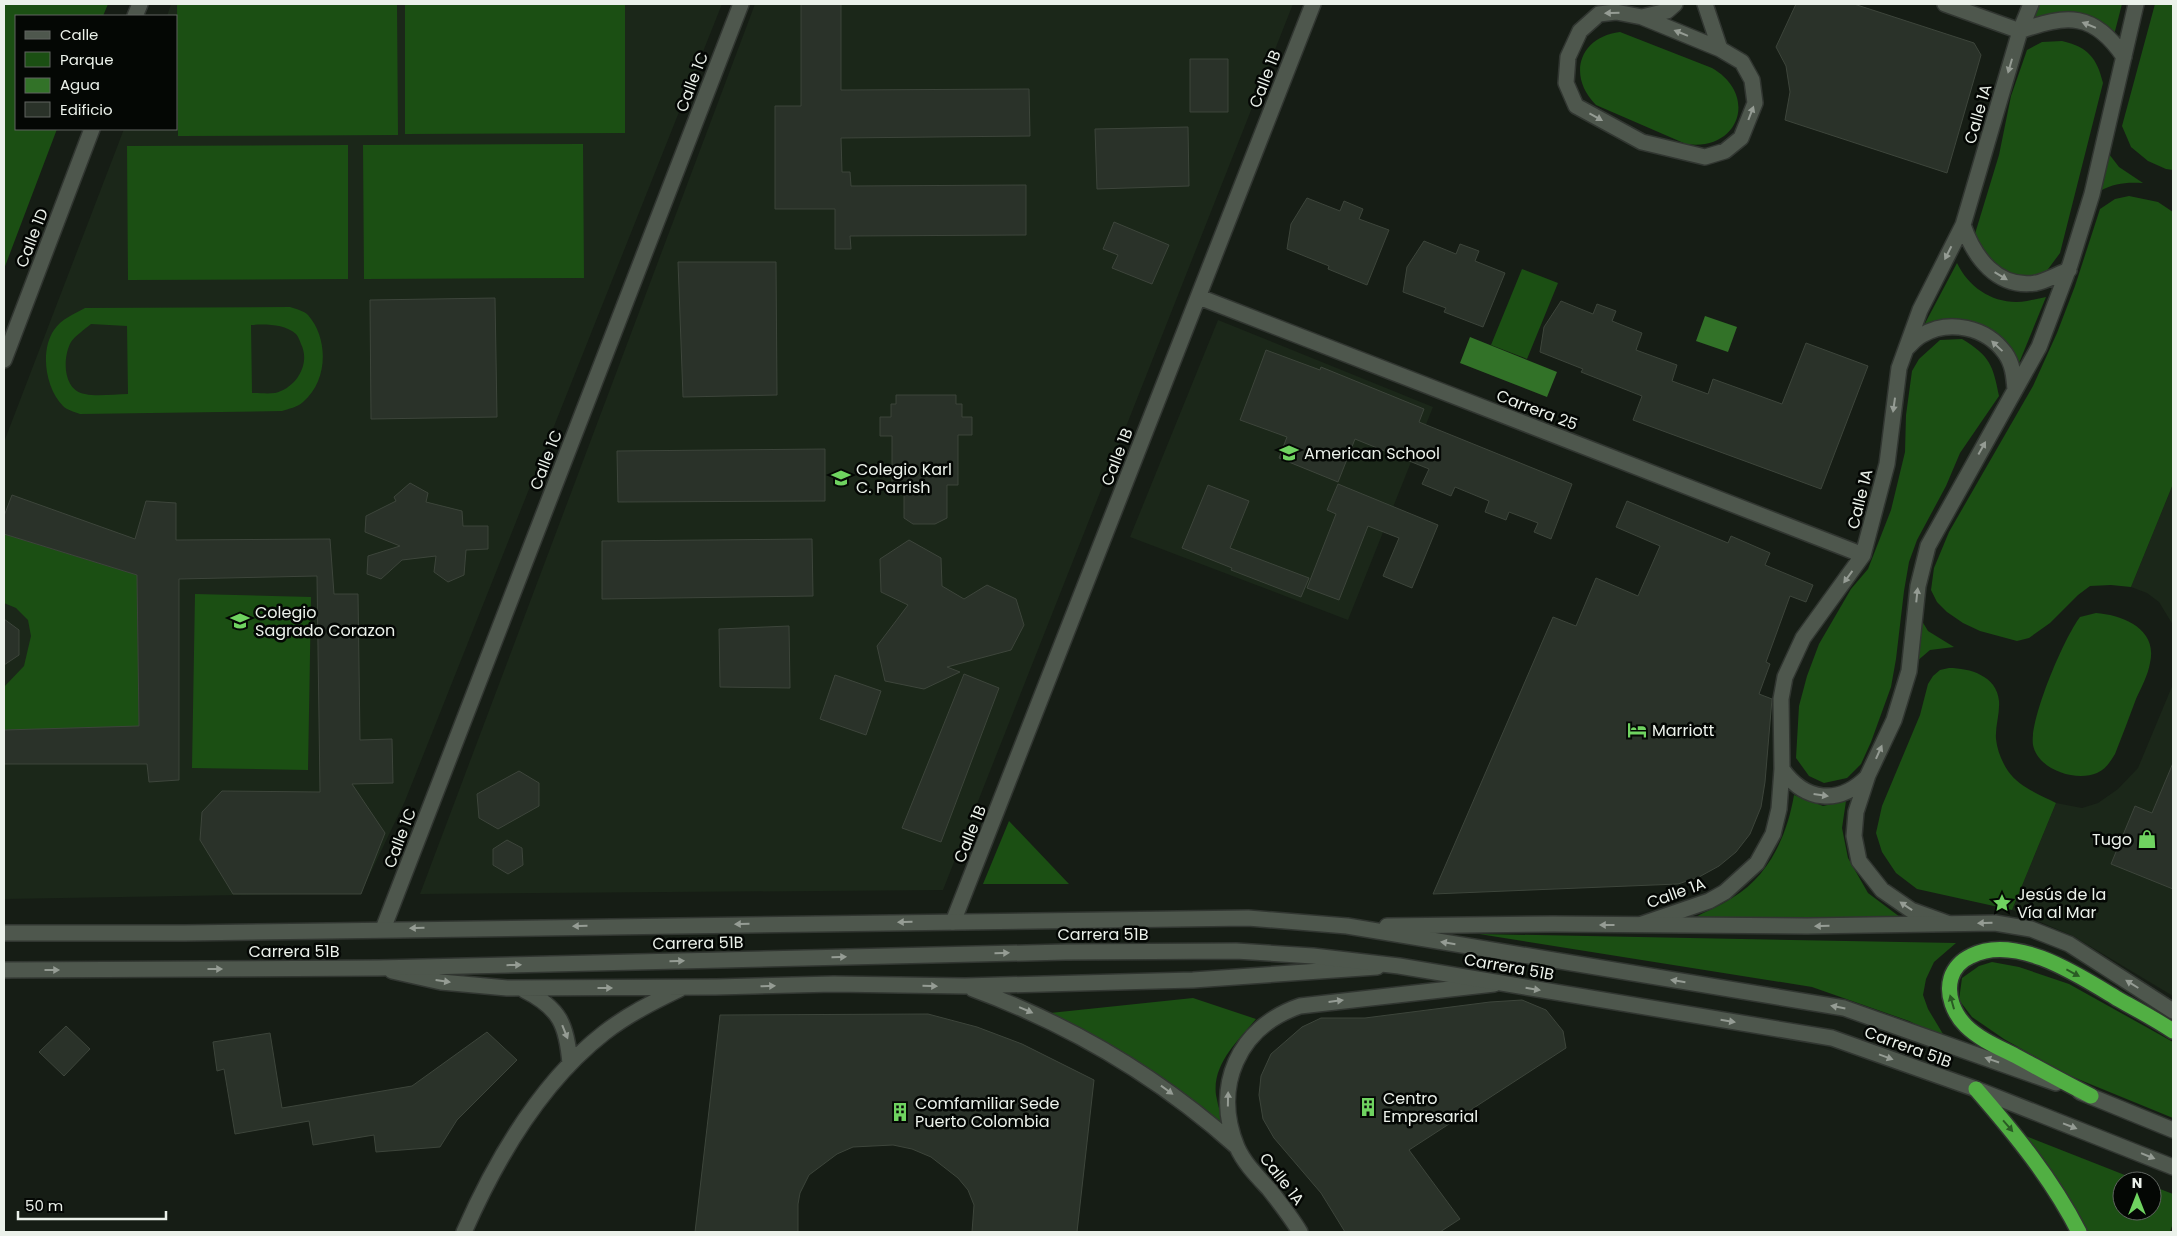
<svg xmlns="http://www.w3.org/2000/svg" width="2177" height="1236" font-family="Poppins,sans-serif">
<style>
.built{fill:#1b2719}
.green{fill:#1b4f13;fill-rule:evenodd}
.water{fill:#327228}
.building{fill:#2a3229;stroke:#3d453b}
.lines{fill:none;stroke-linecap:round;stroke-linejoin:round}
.street-casing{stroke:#313631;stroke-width:18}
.secondary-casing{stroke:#313631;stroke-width:18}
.highway-casing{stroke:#313631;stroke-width:18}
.street{stroke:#4e574d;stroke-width:15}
.secondary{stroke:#4e574d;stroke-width:15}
.highway{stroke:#51af43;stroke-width:15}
.oneway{fill:#959c94}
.oneway2{fill:#2a5b24}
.labels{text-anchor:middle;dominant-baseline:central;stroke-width:5;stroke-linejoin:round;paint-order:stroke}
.street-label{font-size:16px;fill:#ebf1ea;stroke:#040704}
.poi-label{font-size:16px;fill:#ebf1ea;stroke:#040704;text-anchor:start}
</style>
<rect width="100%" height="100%" fill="#161d15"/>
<path class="built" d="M171 4H722L405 801 361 893 4 899V442L124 129H176V16H167Z
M755 4H1293L943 890 420 894Z
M1218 320 1433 407 1348 620 1130 537Z
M2173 484V625L2159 602 2147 593 2131 587Z
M2173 684V996L2073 936 2012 910 2056 803 2082 808 2098 803 2118 789 2138 768Z"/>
<path class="green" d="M4 4H108L103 16H16V129H57L4 269Z
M177 4H397L398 135 178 136Z
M405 4H625V133L405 134Z
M2037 4H2122L2114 35 2065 13 2051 14 2033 21Z
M2155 4H2173V170L2166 169 2148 161 2131 147 2122 126Z
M1620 32 1712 68C1759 95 1739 152 1686 144L1596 105C1567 76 1579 37 1620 32Z
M2062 41C2088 47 2097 58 2103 83L2060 253 2043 276 2015 278 1978 257 1974 237 1999 155 2011 96 2027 50 2042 42Z
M583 144 584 278 364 279 363 145Z
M348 145V279L128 280 127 146Z
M2109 154 2119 167 2143 183C2126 182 2115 183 2100 191Z
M2129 196 2158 202 2173 212V484L2131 587 2111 585 2090 586 2078 595 2050 623 2029 638 2017 641 1980 631 1963 623 1947 612 1937 602 1931 590 1934 568 1949 532 2033 386 2057 333 2075 286 2100 209 2115 199Z
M1957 263C1970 290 1997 306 2027 301 2033 300 2040 298 2046 297L2017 368 1995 340 1922 329Z
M1522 269 1558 283 1527 359 1491 345Z
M290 307C296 309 304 311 308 315 329 339 328 381 303 402 298 407 288 409 282 411L80 414C75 412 67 410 63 406 45 388 40 350 54 330 61 319 74 314 85 308ZM91 324 127 326 128 394C114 394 98 397 85 394 63 391 62 358 71 342 75 336 85 329 91 324ZM251 325C266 324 284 324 296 334 298 336 300 341 301 344 311 364 296 388 275 393 268 394 259 393 252 393Z
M1962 339C1990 356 1993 365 1999 396L1960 453 1946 486 1917 540 1909 562 1904 591 1896 659 1891 687 1871 742 1861 764 1847 778 1824 783 1809 776 1796 758 1799 706 1807 676 1819 644 1851 589 1868 569 1891 510 1905 452 1906 415 1912 371 1919 359 1940 340Z
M4 534 137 575 139 727 4 730V687L24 666 31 636 28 620 16 608 4 603Z
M195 594 311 597 308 770 192 768Z
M2096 613C2123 615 2158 629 2150 663 2148 675 2141 688 2136 699 2129 718 2122 736 2115 754 2110 762 2106 769 2097 773 2076 782 2038 770 2033 745 2029 720 2064 638 2080 617Z
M1922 621 1928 631 1954 647 1930 650 1916 662Z
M1949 668C1970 668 1997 676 1999 701 2000 714 1995 726 1996 739 1997 750 2002 762 2008 771 2019 787 2039 794 2056 803L2012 910 1917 889 1896 873 1882 852 1876 833 1882 806 1920 715 1928 684 1933 676 1940 670Z
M1794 795 1823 806 1846 801 1842 828 1848 858 1868 893 1904 920 1694 918C1706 911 1720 906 1732 898 1769 876 1787 836 1794 795Z
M1009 821 1069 884H983Z
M1479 934 1956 943 1934 962 1926 979 1923 995 1928 1009 1946 1039 1909 1021 1812 987Z
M1992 962 2019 967 2069 984 2173 1042V1118L2068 1075 2004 1039 1972 1017 1959 1000 1962 978 1979 966Z
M1193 998 1256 1019C1238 1041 1212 1064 1216 1095 1218 1107 1222 1118 1225 1129L1077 1027 1050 1013Z
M2018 1133 2140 1181H2122V1211H2152V1186L2173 1194V1223L2170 1232H2087Z"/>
<path class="water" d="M1705 316 1737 327 1728 352 1696 341Z
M1470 337 1557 372 1547 397 1460 363Z"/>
<path class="building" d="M801 4H841V90L1029 89 1030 136 841 138 842 172H850L851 186 1026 185V235L850 236 851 249H835V209H775V106H801Z
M1796 4H1854L1974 43 1981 55 1947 173 1785 120 1790 92 1786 66 1776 47Z
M1190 59H1228V112H1190Z
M1188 127 1189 186 1097 189 1095 129Z
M1307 198 1340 211 1344 201 1363 209 1359 219 1389 230 1367 285 1328 269 1329 266 1287 249 1291 224Z
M1114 222 1169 245 1152 284 1112 268 1118 255 1103 249Z
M1424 241 1456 254 1460 244 1479 251 1475 261 1505 273 1483 327 1444 312 1446 308 1403 292 1407 267Z
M678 262H776L777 395 683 397Z
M495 298 497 417 371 419 370 300Z
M1561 301 1593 314 1597 304 1616 311 1612 321 1642 333 1636 350 1677 365 1672 381 1708 394 1713 379 1782 404 1806 343 1868 366 1821 489 1633 420 1642 396 1581 372 1583 369 1540 352 1544 327Z
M1266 350 1320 370 1321 367 1424 409 1419 422 1572 484 1551 539 1534 532 1538 523 1509 512 1506 520 1485 512 1489 501 1455 487 1451 496 1422 484 1429 469 1355 439 1338 482 1279 458 1287 437 1240 420Z
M896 395H956V404H962V417H972V435H958V485H947V518L935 524H913L904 518V486H892V436H880V417H891V404H896Z
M825 449V501L618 502 617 451Z
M410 483 428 493 426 502 462 511 463 526H488V549L466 550 464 575 448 582 434 572 436 556 402 560 381 579 367 574 368 556 400 546 365 532 366 516 396 501 394 497Z
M1338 484 1438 525 1412 588 1383 576 1399 538 1368 526 1339 600 1307 588 1336 514 1327 510Z
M1208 485 1249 501 1230 548 1309 578 1301 597 1231 570 1232 568 1182 548Z
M12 495 135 539 146 501 176 503V540L330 539 334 594H358L360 740 392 739 393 783 352 784 385 833 361 894H233L200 840 202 812 222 791 320 792 317 576 179 579V780L149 782 147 764H4V730L139 726 137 575 4 534V516Z
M1627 501 1728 543 1731 536 1770 553 1765 565 1813 585 1806 602 1790 596 1766 662 1770 664 1759 694 1772 699 1765 782 1761 807 1750 834 1736 852 1719 866 1699 877 1678 884 1433 894 1553 617 1576 626 1596 578 1638 596 1660 546 1616 527Z
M812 539 813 596 602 599V541Z
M909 540 941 558 942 586 964 599 987 585 1016 599 1024 625 1011 650 947 667 960 672 924 689 885 681 877 646 908 605 881 592 880 559Z
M4 619 19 630V655L4 665Z
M789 626 790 688 720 687 719 629Z
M964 674 999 688 941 842 902 828Z
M835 675 881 691 866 735 820 719Z
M2173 763V889L2111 864 2135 806 2152 813Z
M519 771 539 783V806L498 829 479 818 477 794Z
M507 840 522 848 523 865 508 874 493 865V849Z
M1522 1000 1546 1010 1563 1031 1566 1048 1409 1150 1460 1219 1440 1232H1345L1321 1193 1274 1138 1263 1119 1259 1095 1261 1076 1271 1054 1302 1027 1321 1018H1365L1490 1002Z
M928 1014 977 1027 1022 1044 1094 1080 1077 1232H972L974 1205 968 1190 958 1178 931 1157 912 1149 893 1145 853 1147 837 1154 809 1175 800 1193 798 1204V1232H695L720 1015Z
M66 1026 90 1049 64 1076 39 1052Z
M487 1032 517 1060 457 1120 440 1147 376 1152 374 1135 313 1145 309 1121 235 1134 224 1069 217 1071 213 1042 270 1033 282 1108 412 1086Z"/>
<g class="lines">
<g class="street-casing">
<path id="street" d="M1675 4 1667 11 1642 17 1616 12 1599 14 1580 31 1568 57 1566 83 1576 106 1642 142 1705 157 1725 151 1741 138 1755 103 1752 80 1742 62 1720 49 1705 4
M1945 4 2020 31C2067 14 2094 12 2124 57
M135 16 140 4
M1642 17 1720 49
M1963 225C1974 257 1997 289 2036 283 2046 281 2058 274 2069 270
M1199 297 1863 555
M1907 348C1912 343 1916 338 1922 335 1949 319 1986 327 2005 353 2013 364 2014 377 2015 390
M4 360 92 129
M1782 769C1805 802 1839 805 1867 777
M953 922 1313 4
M1947 923 1911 910 1882 890 1859 861 1854 836 1856 812 1868 775 1894 720 1909 671 1918 586 1928 546 2039 347 2070 265 2092 194 2136 4
M1642 924 1709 901 1725 892 1757 863 1773 834 1779 809 1782 769 1781 699 1785 677 1803 638 1863 555 1887 464 1899 368 1920 310 1963 225 2020 31 2031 4
M383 929 741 4
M392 971 441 982 507 988 716 987 834 984 965 986 1193 980 1377 967
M973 989C1071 1025 1159 1077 1237 1147
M524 990C560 1008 567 1025 570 1064
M464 1232C496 1159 540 1083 604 1033 627 1015 653 1002 680 989
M1300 1232C1291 1217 1280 1203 1269 1189 1257 1176 1244 1163 1237 1147 1212 1087 1238 1027 1300 1006L1494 984"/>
</g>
<g class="secondary-casing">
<path id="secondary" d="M1387 926 1553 924 1807 926 1995 923 2031 929 2069 944 2173 1011
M4 933H184L1248 918 1347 926 1844 1008 2056 1083
M4 970 378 968 1066 952 1236 951 1313 956 1399 966 1832 1038 1976 1089 2173 1167
M2080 1092 2173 1130"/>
</g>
<g class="highway-casing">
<path id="highway" d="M1976 1089C2015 1134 2052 1179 2079 1232
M2091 1096C2065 1083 2040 1069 2014 1055 1998 1047 1979 1039 1966 1026 1954 1014 1946 995 1951 978 1954 968 1962 960 1971 956 2016 933 2080 976 2118 999 2136 1009 2155 1019 2173 1031"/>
</g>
<use href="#street" class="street"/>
<use href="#secondary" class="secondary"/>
<use href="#highway" class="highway"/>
</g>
<defs><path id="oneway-solid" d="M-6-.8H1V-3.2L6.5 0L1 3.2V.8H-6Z" transform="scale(1.25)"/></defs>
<g class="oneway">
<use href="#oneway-solid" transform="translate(1612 13) rotate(179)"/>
<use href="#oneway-solid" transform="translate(2089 25) rotate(-158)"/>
<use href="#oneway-solid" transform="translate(1681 33) rotate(-158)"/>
<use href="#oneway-solid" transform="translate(2010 66) rotate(106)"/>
<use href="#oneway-solid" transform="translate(1751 113) rotate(-69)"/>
<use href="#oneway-solid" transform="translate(1596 117) rotate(29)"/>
<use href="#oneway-solid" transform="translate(1948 253) rotate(117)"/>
<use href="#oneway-solid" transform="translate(2001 276) rotate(31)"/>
<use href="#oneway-solid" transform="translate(1997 346) rotate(-137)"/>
<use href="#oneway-solid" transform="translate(1894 405) rotate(98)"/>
<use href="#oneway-solid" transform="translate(1982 448) rotate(-61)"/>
<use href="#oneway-solid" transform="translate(1848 577) rotate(126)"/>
<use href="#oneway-solid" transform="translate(1917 595) rotate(-84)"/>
<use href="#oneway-solid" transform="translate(1879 752) rotate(-66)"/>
<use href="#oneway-solid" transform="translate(1821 795) rotate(8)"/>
<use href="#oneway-solid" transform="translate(1906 906) rotate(-146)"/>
<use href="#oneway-solid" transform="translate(905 922) rotate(179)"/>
<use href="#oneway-solid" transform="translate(1985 923) rotate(178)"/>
<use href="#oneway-solid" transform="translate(742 924) rotate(179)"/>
<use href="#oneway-solid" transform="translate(1607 925) rotate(-180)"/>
<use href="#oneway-solid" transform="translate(580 926) rotate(179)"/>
<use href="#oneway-solid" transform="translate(1822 926) rotate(179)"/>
<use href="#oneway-solid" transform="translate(417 928) rotate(179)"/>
<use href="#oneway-solid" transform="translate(1448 943) rotate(-171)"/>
<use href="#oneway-solid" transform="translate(1002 953) rotate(-1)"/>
<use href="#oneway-solid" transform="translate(839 957) rotate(-1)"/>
<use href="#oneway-solid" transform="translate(677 961) rotate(-1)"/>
<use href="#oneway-solid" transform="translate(514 965) rotate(-1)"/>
<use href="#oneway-solid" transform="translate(215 969)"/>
<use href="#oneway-solid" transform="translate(52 970)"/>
<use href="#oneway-solid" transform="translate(443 981) rotate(8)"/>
<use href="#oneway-solid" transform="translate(1678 981) rotate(-171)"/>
<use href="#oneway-solid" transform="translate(2132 984) rotate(-148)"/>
<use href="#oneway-solid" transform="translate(768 986) rotate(-2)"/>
<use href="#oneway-solid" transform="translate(930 986) rotate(1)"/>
<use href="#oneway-solid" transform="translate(605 988)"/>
<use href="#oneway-solid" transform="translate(1533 989) rotate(9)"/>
<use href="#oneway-solid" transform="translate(1336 1001) rotate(-7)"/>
<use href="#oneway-solid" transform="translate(1838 1007) rotate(-169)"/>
<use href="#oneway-solid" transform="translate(1026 1010) rotate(23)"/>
<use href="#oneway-solid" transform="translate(1728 1021) rotate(9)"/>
<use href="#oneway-solid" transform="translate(565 1032) rotate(68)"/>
<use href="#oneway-solid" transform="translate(1886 1057) rotate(20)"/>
<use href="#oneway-solid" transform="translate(1992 1060) rotate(-161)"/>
<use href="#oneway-solid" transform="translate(1167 1090) rotate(36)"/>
<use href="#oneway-solid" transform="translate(1228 1099) rotate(-89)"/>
<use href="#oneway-solid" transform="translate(2070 1126) rotate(21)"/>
<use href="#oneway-solid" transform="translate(2148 1156) rotate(22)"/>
</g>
<g class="oneway2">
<use href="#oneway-solid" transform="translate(2073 973) rotate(28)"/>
<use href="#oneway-solid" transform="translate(1952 1002) rotate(-106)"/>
<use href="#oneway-solid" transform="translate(2008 1126) rotate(49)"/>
</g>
<defs>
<g id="school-bare" transform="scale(1.5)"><path d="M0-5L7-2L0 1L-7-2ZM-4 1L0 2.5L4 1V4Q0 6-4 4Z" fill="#6fd360" stroke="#040704" stroke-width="2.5" paint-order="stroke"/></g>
<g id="hotel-bare" transform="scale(1.5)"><path d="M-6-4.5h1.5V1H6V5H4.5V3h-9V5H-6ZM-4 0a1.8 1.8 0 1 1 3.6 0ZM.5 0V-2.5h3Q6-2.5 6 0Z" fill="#6fd360" stroke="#040704" stroke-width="2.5" paint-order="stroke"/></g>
<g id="shop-bare" transform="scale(1.5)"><path d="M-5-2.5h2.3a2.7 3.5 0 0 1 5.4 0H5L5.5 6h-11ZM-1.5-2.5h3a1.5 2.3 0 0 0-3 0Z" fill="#6fd360" stroke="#040704" stroke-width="2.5" paint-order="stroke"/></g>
<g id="sight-bare" transform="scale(1.5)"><path d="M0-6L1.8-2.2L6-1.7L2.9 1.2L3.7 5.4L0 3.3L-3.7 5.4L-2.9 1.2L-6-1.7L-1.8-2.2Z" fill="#6fd360" stroke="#040704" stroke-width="2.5" paint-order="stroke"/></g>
<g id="building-bare" transform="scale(1.5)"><path d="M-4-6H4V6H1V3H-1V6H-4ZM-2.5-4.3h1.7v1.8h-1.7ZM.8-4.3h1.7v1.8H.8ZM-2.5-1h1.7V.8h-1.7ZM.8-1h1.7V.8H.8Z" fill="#6fd360" stroke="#040704" stroke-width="2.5" paint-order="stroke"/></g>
</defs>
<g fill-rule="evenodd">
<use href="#school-bare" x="1289" y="453"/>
<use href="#school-bare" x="841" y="478"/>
<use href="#school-bare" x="240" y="621"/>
<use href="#hotel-bare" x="1637" y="730"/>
<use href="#shop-bare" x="2147" y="839"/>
<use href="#sight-bare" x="2002" y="903"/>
<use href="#building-bare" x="1368" y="1107"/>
<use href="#building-bare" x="900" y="1112"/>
</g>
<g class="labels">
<g class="street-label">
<text transform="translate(1265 79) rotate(-69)">Calle 1B</text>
<text transform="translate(692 82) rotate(-69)">Calle 1C</text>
<text transform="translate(1978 114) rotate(-74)">Calle 1A</text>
<text transform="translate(32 238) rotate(-69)">Calle 1D</text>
<text transform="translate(1537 410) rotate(21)">Carrera 25</text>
<text transform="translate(1117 457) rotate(-69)">Calle 1B</text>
<text transform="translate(546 460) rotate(-69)">Calle 1C</text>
<text transform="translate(1860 499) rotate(-76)">Calle 1A</text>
<text transform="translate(970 834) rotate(-68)">Calle 1B</text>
<text transform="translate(400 838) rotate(-69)">Calle 1C</text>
<text transform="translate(1676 893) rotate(-20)">Calle 1A</text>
<text x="1103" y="934">Carrera 51B</text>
<text transform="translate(698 943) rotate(-1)">Carrera 51B</text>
<text x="294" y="951">Carrera 51B</text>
<text transform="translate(1509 967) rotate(10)">Carrera 51B</text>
<text transform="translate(1908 1047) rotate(20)">Carrera 51B</text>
<text transform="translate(1282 1179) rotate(52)">Calle 1A</text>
</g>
<g class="poi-label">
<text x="1304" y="453">American School</text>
<text x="856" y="469">Colegio Karl<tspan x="856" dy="18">C. Parrish</tspan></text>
<text x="255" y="612">Colegio<tspan x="255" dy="18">Sagrado Corazon</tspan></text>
<text x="1652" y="730">Marriott</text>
<text x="2132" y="839" text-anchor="end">Tugo</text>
<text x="2017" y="894">Jesús de la<tspan x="2017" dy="18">Vía al Mar</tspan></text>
<text x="1383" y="1098">Centro<tspan x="1383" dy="18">Empresarial</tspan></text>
<text x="915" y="1103">Comfamiliar Sede<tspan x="915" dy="18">Puerto Colombia</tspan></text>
</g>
</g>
<rect width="2177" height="1236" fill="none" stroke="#ebf1ea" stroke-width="10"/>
<rect x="15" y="15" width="162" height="115" fill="#040704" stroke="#606560"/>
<rect x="25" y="31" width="25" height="8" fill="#4e574d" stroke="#606560"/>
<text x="60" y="40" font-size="15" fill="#ebf1ea">Calle</text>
<rect x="25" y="52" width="25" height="15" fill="#1b4f13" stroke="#606560"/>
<text x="60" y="65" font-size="15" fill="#ebf1ea">Parque</text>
<rect x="25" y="78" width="25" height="15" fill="#327228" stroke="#606560"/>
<text x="60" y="90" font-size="15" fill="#ebf1ea">Agua</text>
<rect x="25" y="102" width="25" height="15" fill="#2a3229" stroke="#606560"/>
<text x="60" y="115" font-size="15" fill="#ebf1ea">Edificio</text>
<g transform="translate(2137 1196)"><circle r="24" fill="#040704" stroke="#606560"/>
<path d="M0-4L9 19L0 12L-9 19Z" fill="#6fd360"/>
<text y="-8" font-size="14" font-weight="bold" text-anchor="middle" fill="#ebf1ea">N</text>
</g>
<path d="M18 1211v8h148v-8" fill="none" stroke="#ebf1ea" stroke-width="2.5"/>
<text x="25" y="1211" font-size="15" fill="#ebf1ea" stroke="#040704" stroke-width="4" paint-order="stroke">50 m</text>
</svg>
